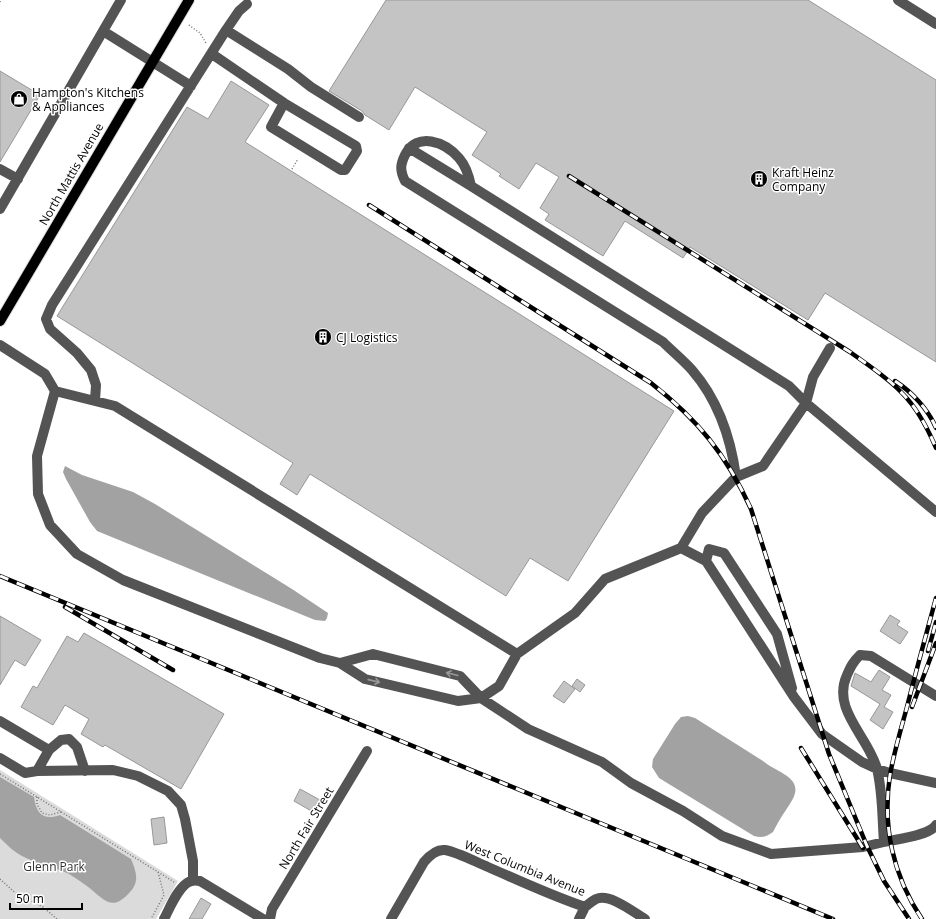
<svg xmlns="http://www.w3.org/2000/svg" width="936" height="919" font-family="'Open Sans',sans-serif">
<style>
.green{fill:#dbdbdb}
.water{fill:#a2a2a2}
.building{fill:#c4c4c4;stroke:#989898}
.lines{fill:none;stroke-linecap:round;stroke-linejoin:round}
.major-casing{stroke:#dbdbdb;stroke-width:12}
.path{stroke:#767676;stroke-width:1.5;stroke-dasharray:1 2;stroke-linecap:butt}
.minor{stroke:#545454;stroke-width:10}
.major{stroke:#000;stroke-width:10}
.rail-casing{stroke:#000;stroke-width:4.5}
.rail{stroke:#fff;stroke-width:3;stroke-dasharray:9;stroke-linecap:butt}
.oneway{stroke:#989898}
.labels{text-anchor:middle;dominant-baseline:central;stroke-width:3;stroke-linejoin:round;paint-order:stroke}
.poi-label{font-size:12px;fill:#000;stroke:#fff;text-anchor:start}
.street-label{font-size:12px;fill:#000;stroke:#fff}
.park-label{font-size:12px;fill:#323232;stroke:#fff}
</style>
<rect width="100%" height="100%" fill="#fff"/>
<path class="green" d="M0 770 178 881 156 919H0Z"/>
<path class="water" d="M65 466 82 475 133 492 155 504 292 589 328 613 327 618 325 621 315 620 97 531 90 522 66 479 63 472Z
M688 716 695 718 763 761C770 767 779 770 787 776 802 787 794 798 786 810 781 817 777 824 773 832 766 837 762 838 754 836L659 778 652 767 653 759 675 724 681 717Z
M0 777 34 797C36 814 44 821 60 815L131 859C136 871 140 881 130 892 114 910 107 903 92 890 85 884 77 879 69 874 55 867 38 864 24 857 15 853 7 845 0 838Z"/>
<path class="building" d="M386 0H808L936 80V362L825 293 808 320 690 247 683 258 625 221 603 256 545 220 549 214 540 208 559 177 536 163 519 189 499 176 501 174 472 155 487 132 415 87 389 130 365 115 362 111 329 91Z
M0 71 40 95 0 162Z
M231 81 269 105 245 142 674 411 568 581 530 558 506 596 310 474 297 495 280 484 293 463 57 316 187 107 208 119Z
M890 615 900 621 897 625 908 632 900 644 880 631Z
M0 616 41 640 25 666 15 660 0 685Z
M84 633 224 714 181 789 105 745 103 747 81 734 89 719 65 705 53 725 21 707 33 686 37 688 67 636 78 642Z
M879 670 890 677 882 690 891 695 884 707 893 712 883 729 870 720 880 704 851 686 855 673 871 682Z
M577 679 585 685 580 692 572 686Z
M564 681 575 689 564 703 553 696Z
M300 789 320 800 313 812 294 801Z
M164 817 167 843 154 845 151 819Z
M201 898 211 904 202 919H189Z"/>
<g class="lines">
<g class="major-casing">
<path id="major" d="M0 321 189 0"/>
</g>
<path class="path" d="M0 2 1 0
M189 25 200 33 206 43
M292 169 298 159
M0 774 158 872 164 895 151 919
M37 797V804L42 813 50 815 61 812
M158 872 174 882
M0 879 13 891 43 907 57 919"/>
<path class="minor" d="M121 0 103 31 191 86
M898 0 936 24
M247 4 239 11 226 30 52 305 46 319 50 329 77 353 91 370 96 385 95 401 115 406 517 654
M226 30 288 69 311 87 359 117
M212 54 284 103 356 146 357 151 345 170H341L271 127 284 103
M409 148 471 186
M0 169 18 179
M0 209 103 31
M0 345 45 374 55 391 37 456 38 494 50 525 77 554 123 580 320 658 340 663 365 679 458 701 481 698 499 686 517 654 575 613 605 579 681 548 702 513 736 477 763 466 806 403 813 377 830 348
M55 391 95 401
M736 477C731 439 718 400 692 370 683 360 672 351 663 342L405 181C400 171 400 165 405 155 417 131 445 142 459 158 466 166 469 176 471 186L789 386 806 403 936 512
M681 548 706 561 794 697 822 734 862 762 877 769 890 773 936 783
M706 561 709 549 724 553 777 634 792 688
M340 663 373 654 460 676 481 698 528 729 602 762 631 783 683 811 722 836 771 854 863 847 884 842C882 818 883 793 877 769 869 737 831 710 847 675 851 666 853 662 860 655L871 656 936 696
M0 721 49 750 61 740 69 739 77 747 85 771
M0 758 25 773 37 771 113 770 138 776 168 791 181 805 185 819 193 861V880
M37 771 49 750
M884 842C897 839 929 836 936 825
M164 919C170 908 176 891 187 883 191 880 195 880 200 881L263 919
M270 919 272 909 367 751
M391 919 424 862C429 856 436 849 445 850 457 852 476 862 488 867 520 881 552 896 585 907 589 904 592 901 596 899 610 893 633 912 645 919
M579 919 585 907"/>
<use href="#major" class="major"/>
<g class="rail-casing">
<path id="rail" d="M569 176 850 352C868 365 887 377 902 393 917 408 928 429 936 448
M369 205 651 383C698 420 726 454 751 509L829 754 867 846 884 881 909 919
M895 381C912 392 928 409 936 428
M0 576 833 919
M65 607 173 670
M928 651 936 622
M912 707 936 643
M801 748 863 848
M922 919C893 876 882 826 890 775 894 752 901 729 907 707 916 671 926 635 936 598"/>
</g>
<use href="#rail" class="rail"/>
</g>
<defs><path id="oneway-shaft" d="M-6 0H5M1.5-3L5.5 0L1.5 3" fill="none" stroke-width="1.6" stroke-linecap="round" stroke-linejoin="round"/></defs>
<g class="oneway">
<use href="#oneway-shaft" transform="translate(452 674) rotate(-166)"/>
<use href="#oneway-shaft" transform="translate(374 681) rotate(13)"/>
</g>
<defs>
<g id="shop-disc" transform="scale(0.9)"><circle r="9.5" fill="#000" stroke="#fff"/><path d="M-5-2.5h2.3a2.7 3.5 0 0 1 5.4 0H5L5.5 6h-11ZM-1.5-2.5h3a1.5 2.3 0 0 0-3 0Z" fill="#fff"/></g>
<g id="building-disc" transform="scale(0.9)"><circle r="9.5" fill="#000" stroke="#fff"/><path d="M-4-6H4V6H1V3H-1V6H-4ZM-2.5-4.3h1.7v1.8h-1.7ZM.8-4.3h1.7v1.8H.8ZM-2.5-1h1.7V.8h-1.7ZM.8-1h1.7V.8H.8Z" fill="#fff"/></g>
</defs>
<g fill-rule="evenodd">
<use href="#shop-disc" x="19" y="99"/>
<use href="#building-disc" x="759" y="179"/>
<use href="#building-disc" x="323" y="337"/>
</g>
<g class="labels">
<g class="poi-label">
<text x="32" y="92">Hampton's Kitchens<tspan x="32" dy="14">&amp; Appliances</tspan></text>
<text x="772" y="172">Kraft Heinz<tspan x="772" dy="14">Company</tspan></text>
<text x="336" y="337">CJ Logistics</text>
</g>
<g class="street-label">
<text transform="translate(71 174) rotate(-60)">North Mattis Avenue</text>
<text transform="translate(306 828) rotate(-59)">North Fair Street</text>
<text transform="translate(525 868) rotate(22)">West Columbia Avenue</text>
</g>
<g class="park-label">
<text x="54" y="866">Glenn Park</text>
</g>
</g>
<path d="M10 903v6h72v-6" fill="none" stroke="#000000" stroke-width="2"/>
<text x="16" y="903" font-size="12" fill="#000000" stroke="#ffffff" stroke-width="3" paint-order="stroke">50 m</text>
</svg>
